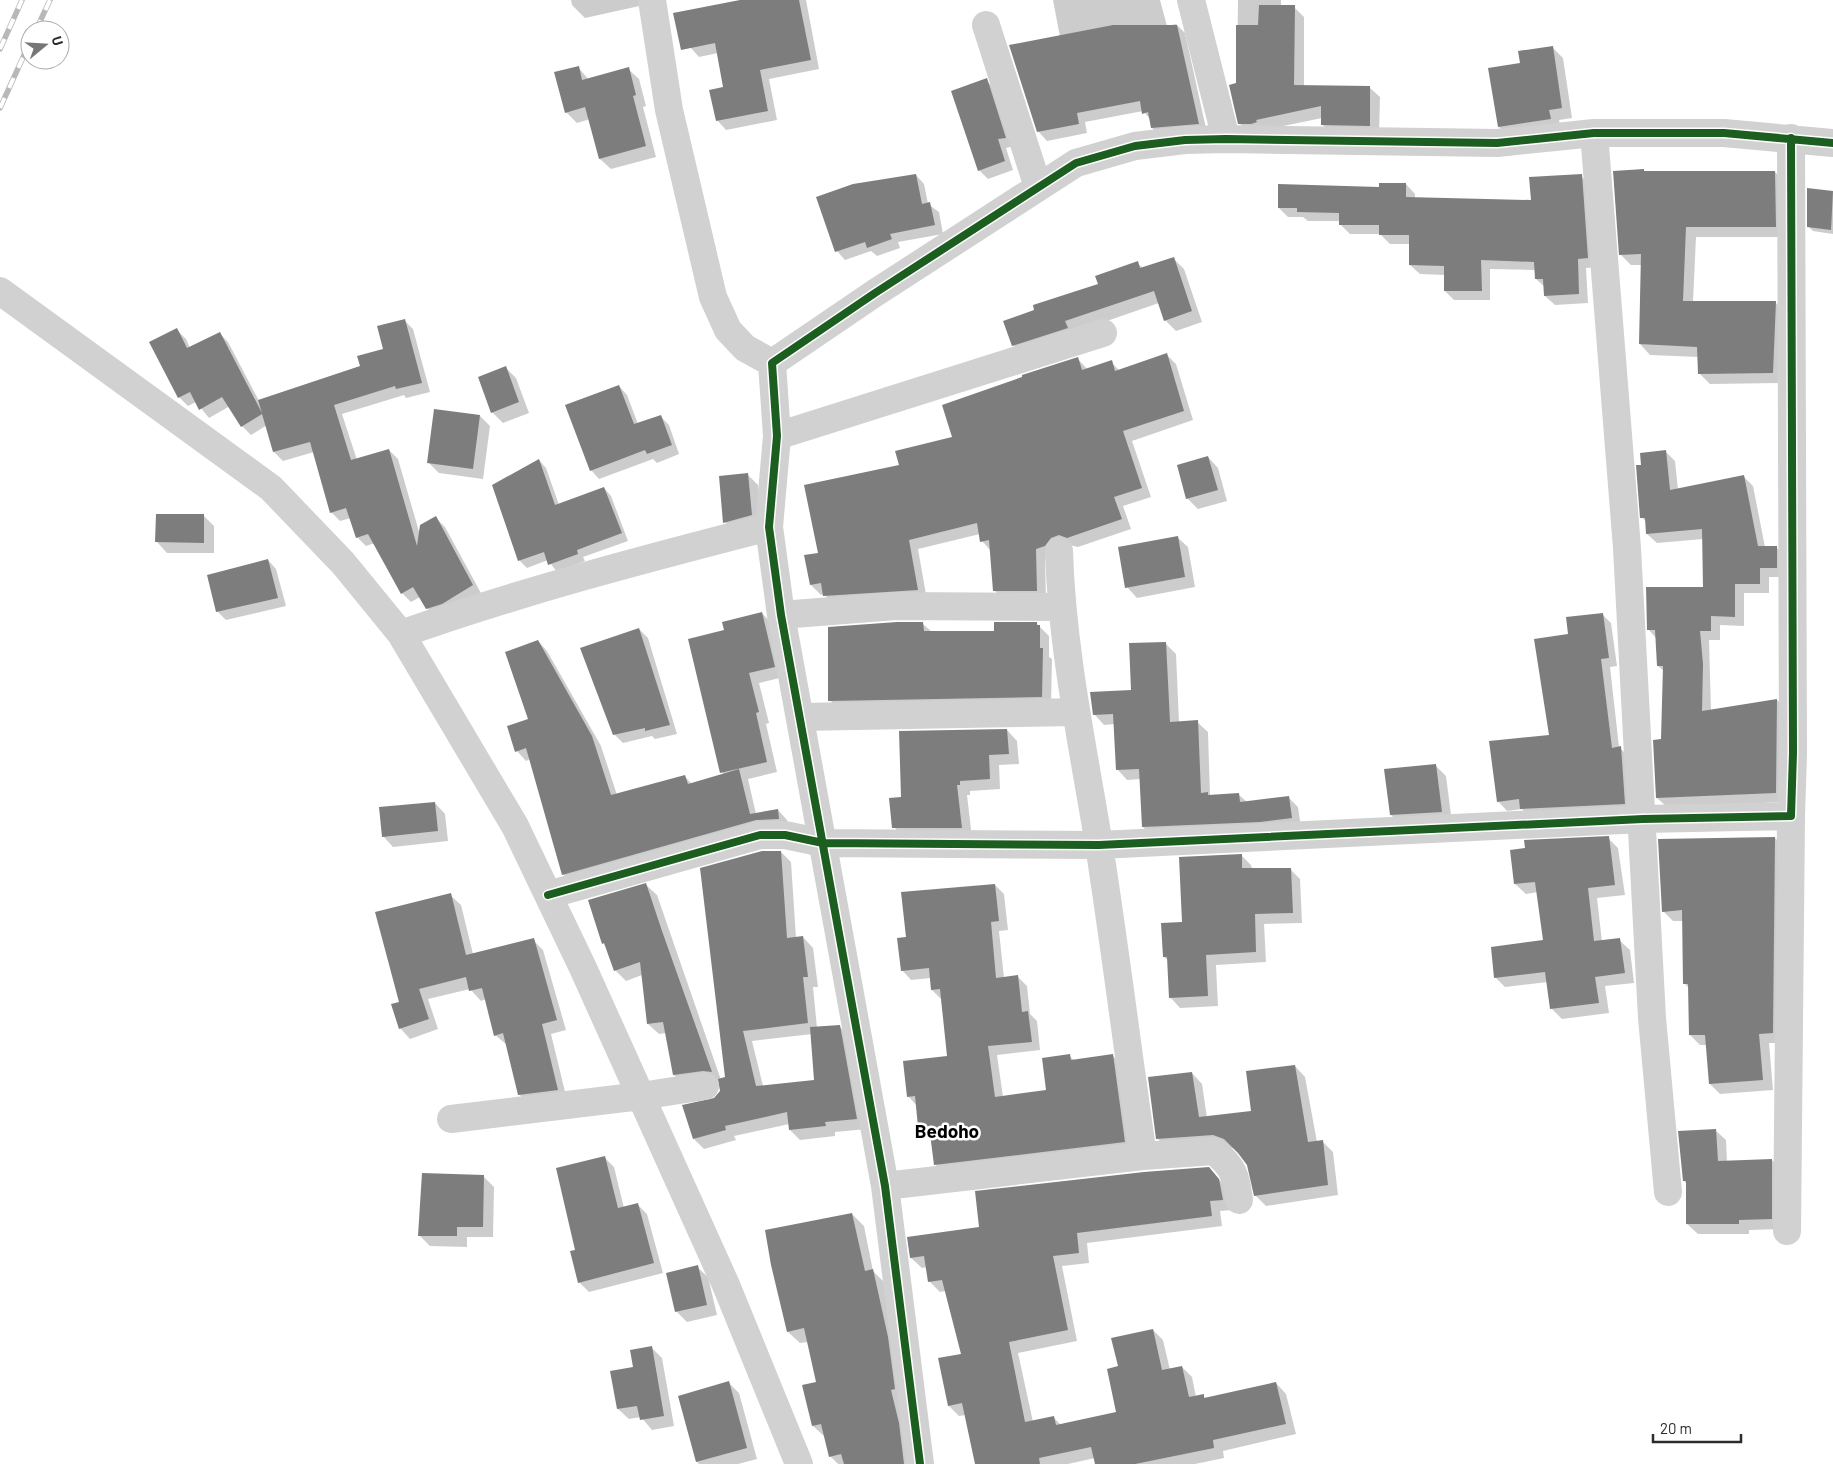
<svg xmlns="http://www.w3.org/2000/svg" width="1833" height="1464" font-family="Barlow,sans-serif">
<style>
.shadow{fill:#0003;fill-rule:evenodd}
.building{fill:#7d7d7d}
.lines{fill:none;stroke-linecap:round;stroke-linejoin:round}
.minor{stroke:#d1d1d1;stroke-width:28}
.rail-casing{stroke:#b8b8b8;stroke-width:5.5}
.rail{stroke:#fff;stroke-width:4;stroke-dasharray:11;stroke-linecap:butt}
.cycleway-casing{stroke:#fff;stroke-width:11}
.cycleway{stroke:#1b5e20;stroke-width:8}
.labels{text-anchor:middle;dominant-baseline:central;stroke-width:5;stroke-linejoin:round;paint-order:stroke}
.quarter-label{font-size:19px;font-weight:bold;fill:#000;stroke:#fff}
</style>
<rect width="100%" height="100%" fill="#fff"/>
<path class="shadow" d="M571 0H654L653 3 585 18 572 5Z
M747 0H806L819 69 769 79 777 120 726 130 717 120 725 88 718 53 699 57 690 47Z
M1053 0H1160L1167 26 1176 24 1185 33 1207 133 1162 137 1152 128 1151 120 1143 111 1085 122 1087 133 1047 141 1038 131 1060 37Z
M1238 0H1281V7H1294L1304 17V87H1369L1380 97 1379 135 1332 134 1322 124V118L1250 133 1239 123 1237 84Z
M1552 47 1563 58 1572 118 1559 120 1561 130 1510 137 1499 127 1522 64Z
M578 67 589 80 628 69 639 79 646 106 643 107 656 157 611 169 600 159 590 119 577 123 566 112Z
M986 80 995 89 1014 146 1006 148 1013 170 988 179 979 170Z
M1643 170 1646 173 1775 172 1786 183V237H1696L1693 302H1775L1786 313 1784 383 1710 384 1699 373V357L1650 355 1640 344 1642 265H1631L1621 255Z
M916 175 924 184 928 204 939 212 943 234 898 242 900 248 877 256 871 251 845 260 837 251Z
M1581 176 1590 185 1597 267 1586 268 1588 303 1555 305 1545 296V287L1536 279V270L1490 269V300H1454L1445 291V275L1420 274 1410 265V244H1390L1380 234H1350L1340 224V221H1308L1303 217H1288L1279 208 1406 184 1415 194V198L1532 201Z
M1808 190 1833 192V234L1813 231 1808 226Z
M1173 258 1184 269 1202 322 1176 331 1165 320 1159 303 1075 332 1023 355 1013 345 1099 285 1137 263 1143 268Z
M404 320 413 329 430 392 406 398 404 395 342 414 357 460 389 450 398 459 420 535 436 518 445 527 482 595 436 617 427 608 420 597 411 602 402 593 375 543 366 546 357 537 351 518 340 521 331 512 314 452 283 461 274 452 267 425 251 435 242 426 230 406 209 418 196 402 188 406 179 397 177 330 186 339 190 348 219 333 228 342 259 401 361 367 384 350Z
M1167 355 1176 364 1193 420 1132 441 1151 497 1123 506 1131 529 1078 547 1069 545 1054 556 1045 559 1046 601 1004 600 994 590 991 551 982 541 980 534 918 549 927 600 834 605 824 594 821 595 811 585 819 554 900 466 954 438 1078 359 1087 369 1111 362 1120 371Z
M506 368 516 378 529 413 503 423 492 412Z
M619 386 627 395 638 424 660 416 669 425 679 454 657 463 653 459 599 479 591 470Z
M480 416 490 426 483 479 439 473 429 463Z
M1665 451 1675 461 1678 490 1743 476 1753 486 1765 547H1776L1786 557V577H1769V593H1744V626L1720 625V640H1709L1711 710 1777 700 1786 709 1785 802 1667 807 1657 798 1662 740 1664 671 1658 666 1656 638 1648 629 1704 589 1703 539 1657 543 1647 534 1646 522 1642 517 1643 466Z
M1208 457 1218 468 1227 501 1198 509 1187 498Z
M539 460 546 468 559 505 604 488 611 496 628 541 583 557 585 561 557 572 548 560 527 568 520 561 494 485Z
M747 474 758 485 762 526 735 533 725 522Z
M203 515 214 526V553H167L157 542Z
M1177 537 1188 547 1195 587 1137 598 1127 587Z
M268 560 276 569 286 606 226 620 217 611Z
M762 613 772 624 784 677 759 683 769 723 766 724 777 772 748 779 756 814 778 810 787 820 788 829 573 884 563 874 530 759 526 761 517 751 529 720 538 641 547 651 601 746 617 795 684 776 692 784 724 775 722 772 725 631Z
M1602 614 1611 623 1617 666 1610 667 1619 747 1629 757 1633 813 1531 818 1522 809 1507 811 1498 801 1550 736 1570 635Z
M922 623 932 632H995L1037 624 1049 636V657L1052 659 1051 706 839 710 830 700Z
M639 629 648 638 677 734 655 739 652 736 623 743 614 734Z
M1166 644 1176 654 1179 722H1197L1208 732 1210 796 1239 795 1247 802 1288 797 1298 807 1301 828 1153 837 1143 827 1141 779 1127 780 1117 769 1115 724 1104 725 1094 714 1132 692Z
M1007 730 1017 741 1019 764 999 765 1000 789 970 791V795H967L972 838H904L894 827 902 798Z
M1435 765 1446 776 1452 823 1402 826 1391 815Z
M435 803 445 814 448 841 393 847 383 836Z
M1608 838 1618 848 1625 895 1597 898 1602 942 1619 940 1630 950 1634 983 1605 986 1609 1013 1562 1019 1551 1008 1548 982 1505 987 1495 977 1544 941 1538 892 1526 894 1515 884Z
M1775 838 1785 848 1783 1043H1769L1773 1090 1720 1094 1710 1084 1707 1045H1700L1690 1035 1689 988 1684 983 1683 921H1673L1663 911Z
M781 852 791 862 796 938 803 937 813 948 818 987H813L817 1028 839 1026 850 1037 867 1129 835 1132V1136L800 1140 790 1130 789 1124 734 1136 736 1140 704 1149 694 1139 721 1092 720 1082 714 1081 685 1085 674 1075 666 1033 659 1034 648 1024 642 975 626 981 615 970 607 947 603 943 646 885 657 895 721 1080 726 1078ZM812 1034 816 1081 763 1086 752 1041Z
M1241 855 1251 865 1252 869H1290L1300 879 1302 923 1264 924 1266 962 1216 965 1218 1006 1180 1008 1170 997 1169 961 1164 957 1183 923Z
M995 885 1004 894 1008 930 999 931 1004 978 1018 977 1027 986 1030 1014 1037 1021 1040 1050 997 1055 1003 1097 1048 1091 1069 1056 1075 1061 1113 1056 1122 1065 1134 1151 944 1173 935 1164 932 1136H929L920 1127 917 1106 908 1096 949 1057 941 999 932 990 931 978 911 980 902 970 907 938Z
M450 895 461 905 473 954 533 940 543 950 566 1030 551 1034 567 1100 529 1105 519 1094 507 1045 495 1035 486 999 481 1001 470 989 428 999 438 1029 410 1039 400 1028V1003Z
M1295 1066 1305 1077 1317 1142 1322 1141 1333 1152 1338 1195 1266 1206 1255 1195 1248 1165 1236 1149 1224 1146 1168 1149 1158 1139 1192 1073 1202 1084 1207 1118 1253 1112Z
M1715 1130 1726 1140 1727 1162 1772 1160 1782 1170V1229L1749 1230V1234H1698L1687 1224V1184L1684 1181Z
M604 1157 614 1167 624 1208 637 1204 647 1214 663 1273 589 1292 579 1282 577 1251Z
M483 1176 494 1187 493 1237H467V1247L430 1246 419 1235Z
M1219 1179 1229 1191 1233 1210 1220 1211 1222 1226 1087 1243 1089 1263 1062 1266 1077 1341 1018 1353 1033 1422 1053 1417 1061 1425 1117 1413 1119 1367 1153 1330 1163 1340 1170 1370 1182 1367 1192 1377 1196 1397 1203 1396 1207 1399 1276 1383 1286 1394 1296 1434 1223 1451 1224 1458 1195 1464H1096L1095 1458 1068 1464H976L966 1415 959 1416 949 1406 962 1355 946 1291 940 1292 930 1282 927 1267 922 1268 911 1258 909 1238 980 1228Z
M852 1214 864 1226 873 1271 884 1282 914 1464H838L830 1456 825 1437 813 1426 817 1383 808 1342 800 1343 788 1332Z
M697 1267 708 1277 717 1315 687 1322 677 1312 667 1274Z
M651 1347 662 1358 674 1426 652 1430 641 1417 629 1419 618 1409 634 1368Z
M729 1383 739 1393 757 1459 738 1464H699L697 1462Z"/>
<path class="building" d="M740 0H799L811 60 760 70 768 111 716 121 709 90 723 87 715 43 681 50 673 13Z
M1259 5H1295L1294 85 1370 86V126L1321 125V106L1256 120 1257 122 1251 124H1238L1229 85 1236 83V25H1258Z
M1113 25H1177L1199 124 1151 128 1148 112 1142 114 1140 101 1077 113 1079 124 1037 132 1009 45Z
M1553 46 1562 108 1549 110 1551 119 1498 127 1488 68 1520 63 1518 51Z
M579 66 582 80 629 67 636 95 633 96 646 146 599 159 585 107 565 113 554 72Z
M987 78 1006 138 998 139 1005 161 978 171 951 91Z
M1644 169V171H1775L1776 227H1686L1683 301H1776L1773 373 1698 374 1697 347 1639 344 1641 254 1619 255 1613 171Z
M916 174 922 204 930 202 935 225 890 234 892 239 867 248 865 242 835 252 816 197 853 184Z
M1582 174 1588 258 1578 259 1579 294 1544 296 1543 279H1535L1534 262 1481 260 1482 291H1444V266L1409 265V235H1379V225H1339V213L1297 212V208H1278V184L1379 187V183H1406V197L1531 200 1529 177Z
M1807 188 1833 191 1831 230 1807 227Z
M1174 257 1192 311 1164 321 1154 291 1065 321 1068 328 1012 346 1003 321 1034 310 1033 305 1098 284 1095 276 1138 261 1140 268Z
M405 319 422 383 396 389 395 386 334 405 351 460 389 449 417 546 420 525 436 516 473 585 442 604 426 609 413 587 401 594 368 534 356 538 346 508 330 513 310 442 273 452 262 414 241 427 222 397 199 410 190 392 178 398 149 342 177 328 187 348 220 332 262 413 258 400 360 366 357 356 383 349 377 326Z
M1167 353 1184 411 1123 431 1142 488 1114 497 1122 519 1067 538 1059 535 1051 538 1045 546 1036 549 1037 591H993L989 540 980 542 977 523 909 540 918 590 823 596 821 583 810 585 804 555 818 553 804 485 899 465 895 451 952 437 942 405 1022 377V375L1078 357 1082 370 1112 360 1115 371Z
M506 366 519 402 491 413 478 377Z
M619 385 634 424 661 415 672 445 647 454 645 450 590 471 565 405Z
M434 409 480 415 473 469 427 463Z
M1666 450 1670 490 1744 475 1758 546H1777V568H1760V584H1735V617L1711 616V631H1700L1703 664 1702 711 1777 699 1776 793 1656 798 1653 740 1661 739 1663 666H1657L1655 630H1647L1646 587H1703L1702 529 1646 534 1645 518H1640L1636 465H1641L1640 453Z
M1208 456 1218 490 1186 499 1177 465Z
M539 459 555 505 604 487 622 533 577 550 578 554 548 565 544 552 518 561 492 485Z
M748 473 752 515 723 523 719 476Z
M156 514H204V543L155 542Z
M1178 536 1185 577 1125 588 1118 547Z
M268 559 278 598 216 612 207 575Z
M762 612 775 667 749 673 759 712 756 713 767 762 720 773 688 639 724 630 722 622Z
M1603 613 1609 658 1601 659 1612 748 1621 746 1625 804 1520 809 1519 799 1497 802 1489 741 1549 735 1534 639 1568 634 1566 617Z
M897 622H923L924 631H994V622H1037V625H1040V648H1043L1042 697 828 701V627Z
M639 628 670 725 645 731V728L613 735 580 648Z
M538 640 592 736 611 795 685 775 688 784 739 769 750 814 778 809 779 819 756 820 562 875 526 748 515 752 507 726 528 719 505 652Z
M1166 642 1170 722 1198 720 1201 793 1208 792V795L1239 793 1240 802 1289 796 1292 818 1260 822 1142 827 1139 769 1116 770 1113 714 1093 715 1090 692 1131 690 1129 643Z
M1007 729 1009 754 989 755 990 779 960 781V785H957L962 828H892L889 798 901 797 899 731Z
M1436 764 1442 812 1390 815 1384 769Z
M435 802 438 831 382 837 379 807Z
M1609 836 1615 885 1588 888 1594 941 1620 938 1625 973 1595 977 1599 1003 1550 1009 1545 972 1494 978 1491 947 1543 940 1535 882 1514 884 1510 850 1525 848 1524 840Z
M1775 837 1773 1033 1759 1034 1763 1080 1709 1084 1705 1035H1689L1688 984H1683L1682 910 1662 912 1658 839Z
M762 851H781L787 938 803 936 808 977H803L808 1023 743 1031 756 1086 814 1080 810 1027 840 1025 857 1119 825 1122 826 1126 789 1130 787 1112 725 1126 726 1130 693 1139 682 1105 714 1098 720 1091 718 1079 725 1077 700 868Z
M1242 854V868H1291L1293 913 1255 914 1256 952 1206 955 1208 996 1169 998 1167 957H1163L1161 923 1182 922 1179 857Z
M646 883 662 931 712 1072 703 1071 673 1075 663 1022 647 1024 640 962 614 971 604 943 602 944 588 900Z
M995 884 999 921 991 922 996 978 1018 975 1022 1012 1028 1011 1032 1042 988 1046 995 1097 1046 1090 1042 1058 1070 1054 1071 1060 1113 1054 1125 1142 934 1165 929 1126 918 1127 915 1096 907 1097 903 1061 947 1056 940 989 931 990 929 968 901 971 897 938 906 937 901 892Z
M451 893 466 955 534 938 557 1020 542 1024 558 1090 518 1095 503 1033 494 1036 482 988 469 991 466 977 419 989 429 1019 399 1029 391 1004 399 1002 375 912Z
M1295 1065 1308 1142 1323 1140 1328 1185 1254 1196 1247 1165 1238 1153 1224 1139 1213 1135 1156 1139 1148 1077 1192 1072 1199 1117 1251 1111 1246 1071Z
M1716 1129 1718 1161 1772 1159V1219L1739 1220V1224H1686V1181H1683L1678 1131Z
M605 1156 618 1208 638 1203 654 1263 578 1283 570 1251 575 1250 556 1168Z
M1209 1167 1219 1179 1223 1200 1210 1201 1212 1216 1077 1233 1079 1253 1053 1256 1068 1330 1009 1342 1025 1422 1054 1416 1056 1425 1116 1412 1107 1369 1118 1366 1111 1338 1153 1329 1162 1370 1182 1366 1189 1397 1204 1394V1398L1276 1382 1286 1424 1213 1440 1214 1448 1135 1464H1095L1091 1447 1039 1458 1040 1464H975L962 1403 948 1406 938 1358 961 1354 942 1280 928 1282 924 1256 910 1258 907 1237 979 1227 975 1191 1144 1172Z
M422 1173 484 1175 483 1227H457V1236H418Z
M852 1213 865 1271 873 1269 888 1337 895 1389 891 1390 899 1423 904 1464H844L841 1454 829 1457 821 1424 812 1426 802 1385 816 1382 804 1328 787 1332 771 1265 765 1230Z
M698 1265 707 1305 675 1312 666 1273Z
M652 1346 664 1416 640 1420 637 1406 617 1409 610 1371 633 1367 630 1350Z
M729 1381 747 1448 696 1462 678 1396Z"/>
<g class="lines">
<path class="minor" d="M652 0 669 110 713 297 728 330 745 348 772 363
M1191 0 1226 139
M986 25 1038 187
M1594 133 1627 548 1652 1018 1668 1192
M0 291 271 488 343 563 401 634 515 826 583 968 726 1285 799 1464
M777 436 1103 333
M781 615 896 606 1061 607
M401 634C522 591 645 559 769 527
M801 717 1076 712
M548 895 760 835H785L823 843 1099 845 1643 819 1791 816 1793 753 1791 138
M451 1119 641 1096 705 1086
M1143 1156 1214 1151C1234 1167 1236 1177 1239 1200
M885 1186 1143 1156C1128 1053 1115 948 1099 845 1083 747 1062 650 1059 551
M1787 1231 1791 816
M920 1464 885 1186 781 615 769 527 777 436 772 363 875 293 1076 163 1135 146 1185 140 1226 139 1497 143 1594 133H1724L1833 143"/>
<g class="rail-casing">
<path id="rail" d="M36 30 50 0
M0 49 22 0
M0 108 30 42"/>
</g>
<use href="#rail" class="rail"/>
<g class="cycleway-casing">
<path id="cycleway" d="M548 895 760 835H785L823 843 1099 845 1643 819 1791 816 1793 753 1791 138
M920 1464 885 1186 781 615 769 527 777 436 772 363 875 293 1076 163 1135 146 1185 140 1226 139 1497 143 1594 133H1724L1833 143"/>
</g>
<use href="#cycleway" class="cycleway"/>
</g>
<g class="labels">
<g class="quarter-label">
<text x="947" y="1130">Bedoho</text>
</g>
</g>
<g transform="translate(45 45) rotate(72)"><circle r="24" fill="#ffffff" stroke="#ababab"/>
<path d="M0-4L9 19L0 12L-9 19Z" fill="#767676"/>
<text y="-8" font-size="14" font-weight="bold" text-anchor="middle" fill="#2c2c2c">U</text>
</g>
<path d="M1653 1434v8h88v-8" fill="none" stroke="#2c2c2c" stroke-width="2.5"/>
<text x="1660" y="1434" font-size="15" fill="#2c2c2c" stroke="#ffffff" stroke-width="4" paint-order="stroke">20 m</text>
</svg>
